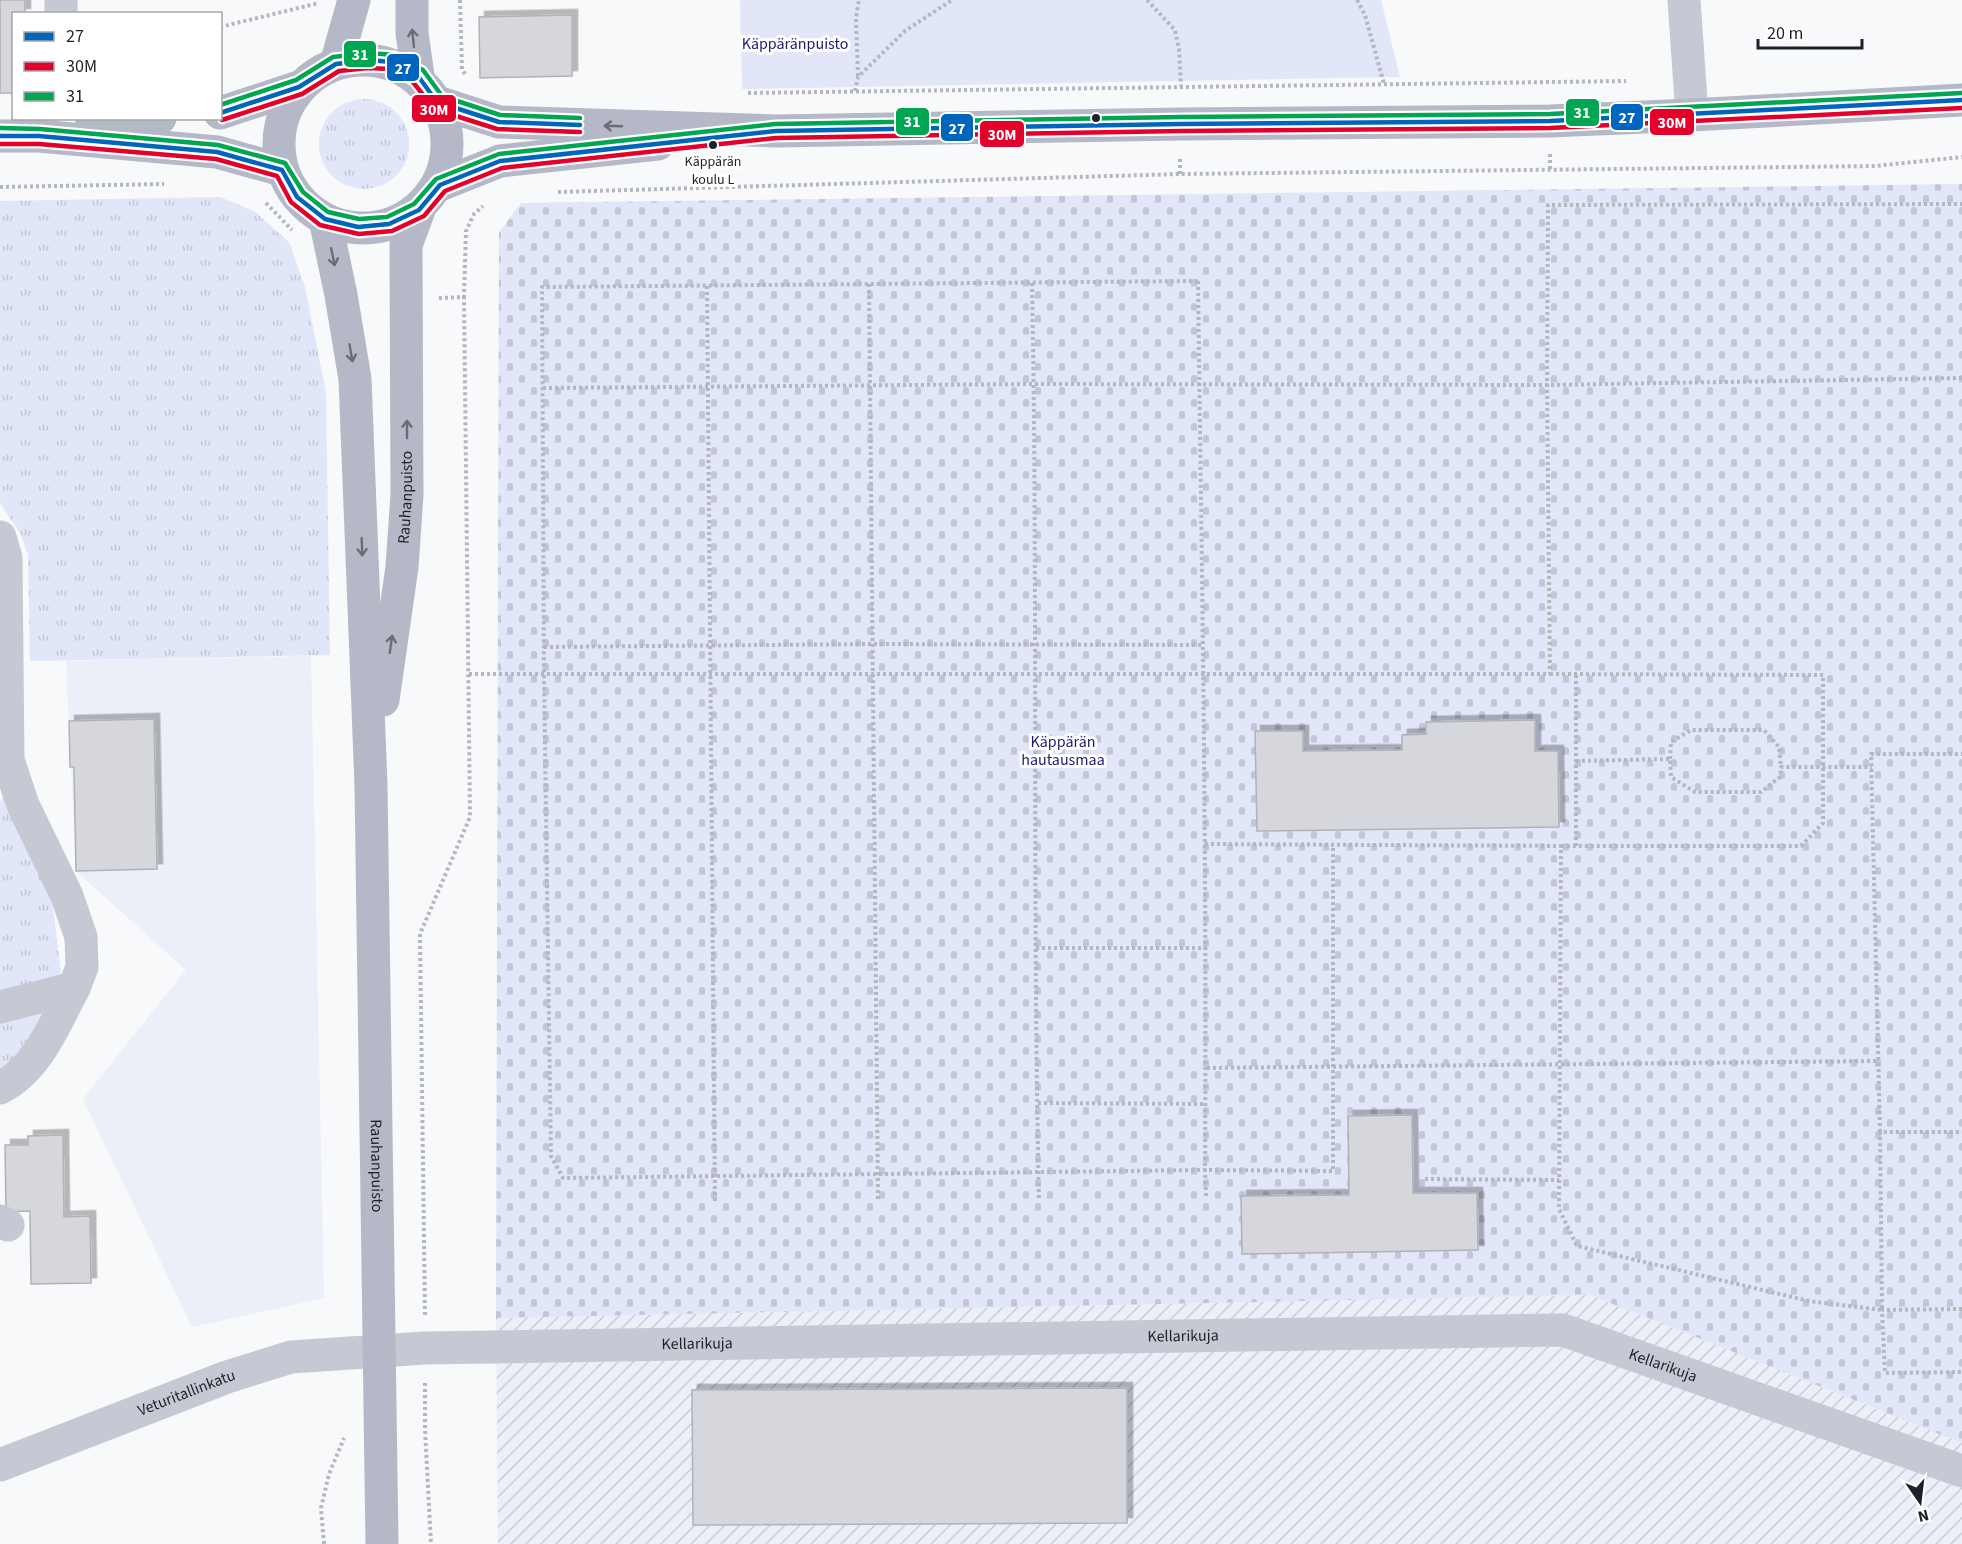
<svg xmlns="http://www.w3.org/2000/svg" width="1962" height="1544" font-family="'Source Sans 3',sans-serif">
<style>
.built{fill:#eceef8}
.industrial{fill:url(#industrial-furrows)}
.grass{fill:url(#grass-tufts)}
.cemetery{fill:url(#cemetery-stones)}
.park{fill:#e1e6f9}
.building{fill:#d5d7dc;stroke:#b0b2b6;stroke-width:1.5;filter:url(#shadow)}
.lines{fill:none;stroke-linecap:round;stroke-linejoin:round}
.path{stroke:#b5b7bf;stroke-width:4;stroke-dasharray:3 3;stroke-linecap:butt}
.minor{stroke:#c6c8d3;stroke-width:33}
.major{stroke:#b5b8c6;stroke-width:33}
.bus-1-casing{stroke:#fff;stroke-width:9}
.bus-2-casing{stroke:#fff;stroke-width:9}
.bus-3-casing{stroke:#fff;stroke-width:9}
.bus-1{stroke:#0065bd;stroke-width:4.5}
.bus-2{stroke:#e4002b;stroke-width:4.5}
.bus-3{stroke:#00a651;stroke-width:4.5}
.oneway{stroke:#6a6c77}
.bus-dot{fill:#1f2128;stroke:#fff;stroke-width:2}
.labels{text-anchor:middle;dominant-baseline:central;stroke-width:6;stroke-linejoin:round;paint-order:stroke}
.bus-label{font-size:14px;fill:#1f2128;stroke:#fff}
.park-label{font-size:16px;fill:#1f1976;stroke:#fff}
.street-label{font-size:16px;fill:#1f2128;stroke:#fff}
.line-badge{stroke:#fff;stroke-width:2}
.badge-label{font-size:16px;text-anchor:middle;font-weight:bold;fill:#fff}
</style>
<defs>
<pattern id="industrial-furrows" width="10" height="10" patternUnits="userSpaceOnUse" patternTransform="scale(1.5)"><rect width="10" height="10" fill="#eceef8"/><path d="M-1 1l2-2M0 10L10 0M9 11l2-2" fill="none" stroke="#caccd5"/></pattern>
<pattern id="grass-tufts" width="24" height="20" patternUnits="userSpaceOnUse" patternTransform="scale(1.5)"><rect width="24" height="20" fill="#e1e6f9"/><path d="M3 7l-1-3M5 7V3M7 7l1-3M15 17l-1-3M17 17v-4M19 17l1-3" fill="none" stroke="#c1c5d5"/></pattern>
<pattern id="cemetery-stones" width="16" height="16" patternUnits="userSpaceOnUse" patternTransform="scale(1.5)"><rect width="16" height="16" fill="#e1e6f9"/><path d="M2 7V4a2 2 0 0 1 4 0v3zM10 15v-3a2 2 0 0 1 4 0v3z" fill="#c1c5d5"/></pattern>
<filter id="shadow"><feDropShadow dx="5.5" dy="-5.5" stdDeviation="0" flood-color="#0004"/></filter>
</defs>
<rect width="100%" height="100%" fill="#f8f9fb"/>
<path class="built" d="M311 656 324 1298 192 1327 83 1099 186 970 76 871 66 661Z"/>
<path class="industrial" d="M1590 1295 1962 1443V1544H498L496 1318Z"/>
<path class="grass" d="M319 144a45 45 0 1 1 90 0a45 45 0 1 1-90 0Z
M220 197 254 211 289 242 305 287 326 393 330 655 30 661 28 555 20 533 0 503V201Z
M6 793 52 900 62 981 0 995V802Z
M50 1008 11 1069 0 1074V1020Z"/>
<path class="cemetery" d="M1962 184V1443L1590 1295 496 1318 499 232 521 203Z"/>
<path class="park" d="M740 0H1381L1400 77 742 89Z"/>
<path class="building" d="M0 0H25V14H14V93H0Z
M572 15V76L480 78 479 17Z
M154 719 157 869 76 871 74 767H70L69 721Z
M1535 720V751H1558L1559 827 1257 831 1255 731H1303V751L1402 750V735L1426 734V722Z
M1412 1115 1413 1193H1477L1478 1250 1242 1254 1241 1196 1349 1195 1348 1116Z
M63 1135 64 1217 90 1216 91 1283 31 1284 30 1211 6 1212 5 1145H28V1136Z
M1127 1388V1523L693 1525 692 1390Z"/>
<g class="lines">
<path class="path" d="M460 0 462 69 465 74
M1147 0 1175 30 1179 49 1181 86
M1357 0 1365 15 1384 84
M220 27 319 3
M858 76 856 17 859 0
M855 91 858 77 905 31 952 0
M748 93 1626 81
M1550 154V170
M1180 174V157
M0 187 164 184
M558 192 1180 174 1875 166 1962 157
M266 203 292 230
M1198 281C1202 577 1207 874 1205 1170L563 1178 551 1156 544 675 542 287Z
M1032 283C1038 588 1032 894 1039 1200
M869 284 878 1201
M707 286 715 1202
M439 298 464 297 466 231 474 214 483 206
M543 388 1034 384 1547 385 1962 378
M544 647 872 644 1204 645
M469 674H1550L1547 385 1548 205 1962 204
M1550 674 1823 675V823L1801 846H1561
M1670 759 1671 742 1691 730H1764L1779 747 1781 767
M1576 761 1670 759 1671 777 1695 792H1761L1780 777 1781 767H1872
M1205 844 1561 846 1559 1209 1577 1246 1809 1301 1882 1310 1880 1132H1962
M1576 846V674
M1036 948H1206
M1207 1068 1878 1061
M1038 1103 1206 1104
M1880 1132 1871 754H1962
M1425 1179 1559 1180
M1206 1196 1205 1170 1333 1171V845
M1962 1309 1882 1310 1885 1373 1962 1372
M425 1315 420 934 470 817 464 297
M425 1383V1429L431 1544
M324 1544 321 1508 329 1474 344 1438"/>
<g class="minor">
<path d="M61 0V14"/>
<path d="M1684 0 1692 115"/>
<path d="M0 537 6 558 8 760 23 805 67 896 81 937 82 967 74 988 0 1007"/>
<path d="M0 1088C38 1069 55 1023 74 988"/>
<path d="M0 1221 8 1225"/>
<path id="s1" d="M0 1465 227 1377 291 1357 425 1348 1563 1330 1962 1471"/>
</g>
<g class="major">
<path d="M412 0V33L418 76"/>
<circle cx="363" cy="144" r="84"/>
<path d="M336 64 354 0"/>
<path d="M437 102 499 122 776 131 1181 124 1550 121 1692 115 1962 100"/>
<path d="M220 113 299 87"/>
<path d="M91 127 137 120 160 118"/>
<path d="M0 136H39L217 152 282 170"/>
<path d="M440 185 500 161 658 144"/>
<path id="s2" d="M325 219 341 295 355 379 371 785 382 1544"/>
<path id="s3" d="M383 700 402 567 407 495 406 245 419 210"/>
</g>
<g class="bus-1-casing">
<path id="bus-1" d="M220 113 299 87 336 64 368 60 392 62 418 76 437 102 499 122 580 125
M0 136H39L217 152 282 170 297 197 325 219 358 227 389 224 419 210 440 185 500 161 776 131 1181 124 1550 121 1962 100"/>
</g>
<g class="bus-2-casing">
<path id="bus-2" d="M222 120 302 94 339 71 368 68 390 69 413 82 434 109 497 129 580 132
M0 144H39L216 159 277 176 291 202 320 225 359 234 392 231 424 216 445 191 502 168 776 138 1181 131 1550 128 1962 108"/>
</g>
<g class="bus-3-casing">
<path id="bus-3" d="M220 105 296 80 333 57 369 53 395 55 423 70 442 96 500 115 580 118
M0 128 40 129 218 145 285 163 303 192 328 212 359 219 387 217 414 204 436 179 499 154 775 124 1181 117 1550 114 1962 93"/>
</g>
<use href="#bus-1" class="bus-1"/>
<use href="#bus-2" class="bus-2"/>
<use href="#bus-3" class="bus-3"/>
</g>
<defs><path id="oneway-shaft" d="M-6 0H5M1.5-3L5.5 0L1.5 3" fill="none" stroke-width="1.6" stroke-linecap="round" stroke-linejoin="round" transform="scale(1.5)"/></defs>
<g class="oneway">
<use href="#oneway-shaft" transform="translate(413 38) rotate(-96)"/>
<use href="#oneway-shaft" transform="translate(613 126) rotate(-178)"/>
<use href="#oneway-shaft" transform="translate(333 257) rotate(78)"/>
<use href="#oneway-shaft" transform="translate(351 353) rotate(80)"/>
<use href="#oneway-shaft" transform="translate(407 429) rotate(-90)"/>
<use href="#oneway-shaft" transform="translate(362 547) rotate(88)"/>
<use href="#oneway-shaft" transform="translate(391 644) rotate(-82)"/>
</g>
<g class="bus-dot">
<circle cx="1096" cy="118" r="5"/>
<circle cx="713" cy="145" r="5"/>
</g>
<g class="labels">
<g class="bus-label">
<text x="713" y="162">Käppärän<tspan x="713" dy="18">koulu L</tspan></text>
</g>
<g class="park-label">
<text x="795" y="44">Käppäränpuisto</text>
<text x="1063" y="742">Käppärän<tspan x="1063" dy="18">hautausmaa</tspan></text>
</g>
<g class="street-label">
<text stroke="none"><textPath href="#s3" startOffset="204">Rauhanpuisto</textPath></text>
<text stroke="none"><textPath href="#s2" startOffset="950">Rauhanpuisto</textPath></text>
<text stroke="none"><textPath href="#s1" startOffset="1203">Kellarikuja</textPath></text>
<text stroke="none"><textPath href="#s1" startOffset="717">Kellarikuja</textPath></text>
<text stroke="none"><textPath href="#s1" startOffset="1689">Kellarikuja</textPath></text>
<text stroke="none"><textPath href="#s1" startOffset="200">Veturitallinkatu</textPath></text>
</g>
</g>
<g class="line-badge">
<rect x="343" y="40" width="34" height="28" rx="6" fill="#00a651"/>
<rect x="386" y="53" width="34" height="29" rx="6" fill="#0065bd"/>
<rect x="411" y="94" width="46" height="29" rx="6" fill="#e4002b"/>
<rect x="1565" y="98" width="35" height="29" rx="6" fill="#00a651"/>
<rect x="1610" y="103" width="34" height="28" rx="6" fill="#0065bd"/>
<rect x="895" y="107" width="35" height="29" rx="6" fill="#00a651"/>
<rect x="1649" y="108" width="46" height="28" rx="6" fill="#e4002b"/>
<rect x="940" y="113" width="34" height="29" rx="6" fill="#0065bd"/>
<rect x="979" y="120" width="46" height="28" rx="6" fill="#e4002b"/>
</g>
<g class="badge-label">
<text x="360" y="60">31</text>
<text x="403" y="74">27</text>
<text x="434" y="115">30M</text>
<text x="1582" y="118">31</text>
<text x="1627" y="123">27</text>
<text x="912" y="127">31</text>
<text x="1672" y="128">30M</text>
<text x="957" y="134">27</text>
<text x="1002" y="140">30M</text>
</g>
<rect x="12" y="12" width="210" height="108" fill="#ffffff" stroke="#a5a6a9" stroke-width="1.5"/>
<rect x="24" y="32" width="30" height="9" fill="#0065bd" stroke="#a5a6a9" stroke-width="1.5"/>
<text x="66" y="42" font-size="18" fill="#1f2128">27</text>
<rect x="24" y="62" width="30" height="9" fill="#e4002b" stroke="#a5a6a9" stroke-width="1.5"/>
<text x="66" y="72" font-size="18" fill="#1f2128">30M</text>
<rect x="24" y="92" width="30" height="9" fill="#00a651" stroke="#a5a6a9" stroke-width="1.5"/>
<text x="66" y="102" font-size="18" fill="#1f2128">31</text>
<g transform="translate(1920 1502) rotate(166)" stroke="#ffffff" stroke-width="4.5" paint-order="stroke">
<path d="M0-4.5L10 22L0 15L-10 22Z" fill="#1f2128"/>
<text y="-9" font-size="16" font-weight="bold" text-anchor="middle" fill="#1f2128">N</text>
</g>
<path d="M1758 39v9h104v-9" fill="none" stroke="#1f2128" stroke-width="3"/>
<text x="1767" y="39" font-size="18" fill="#1f2128" stroke="#ffffff" stroke-width="4.5" paint-order="stroke">20 m</text>
</svg>
